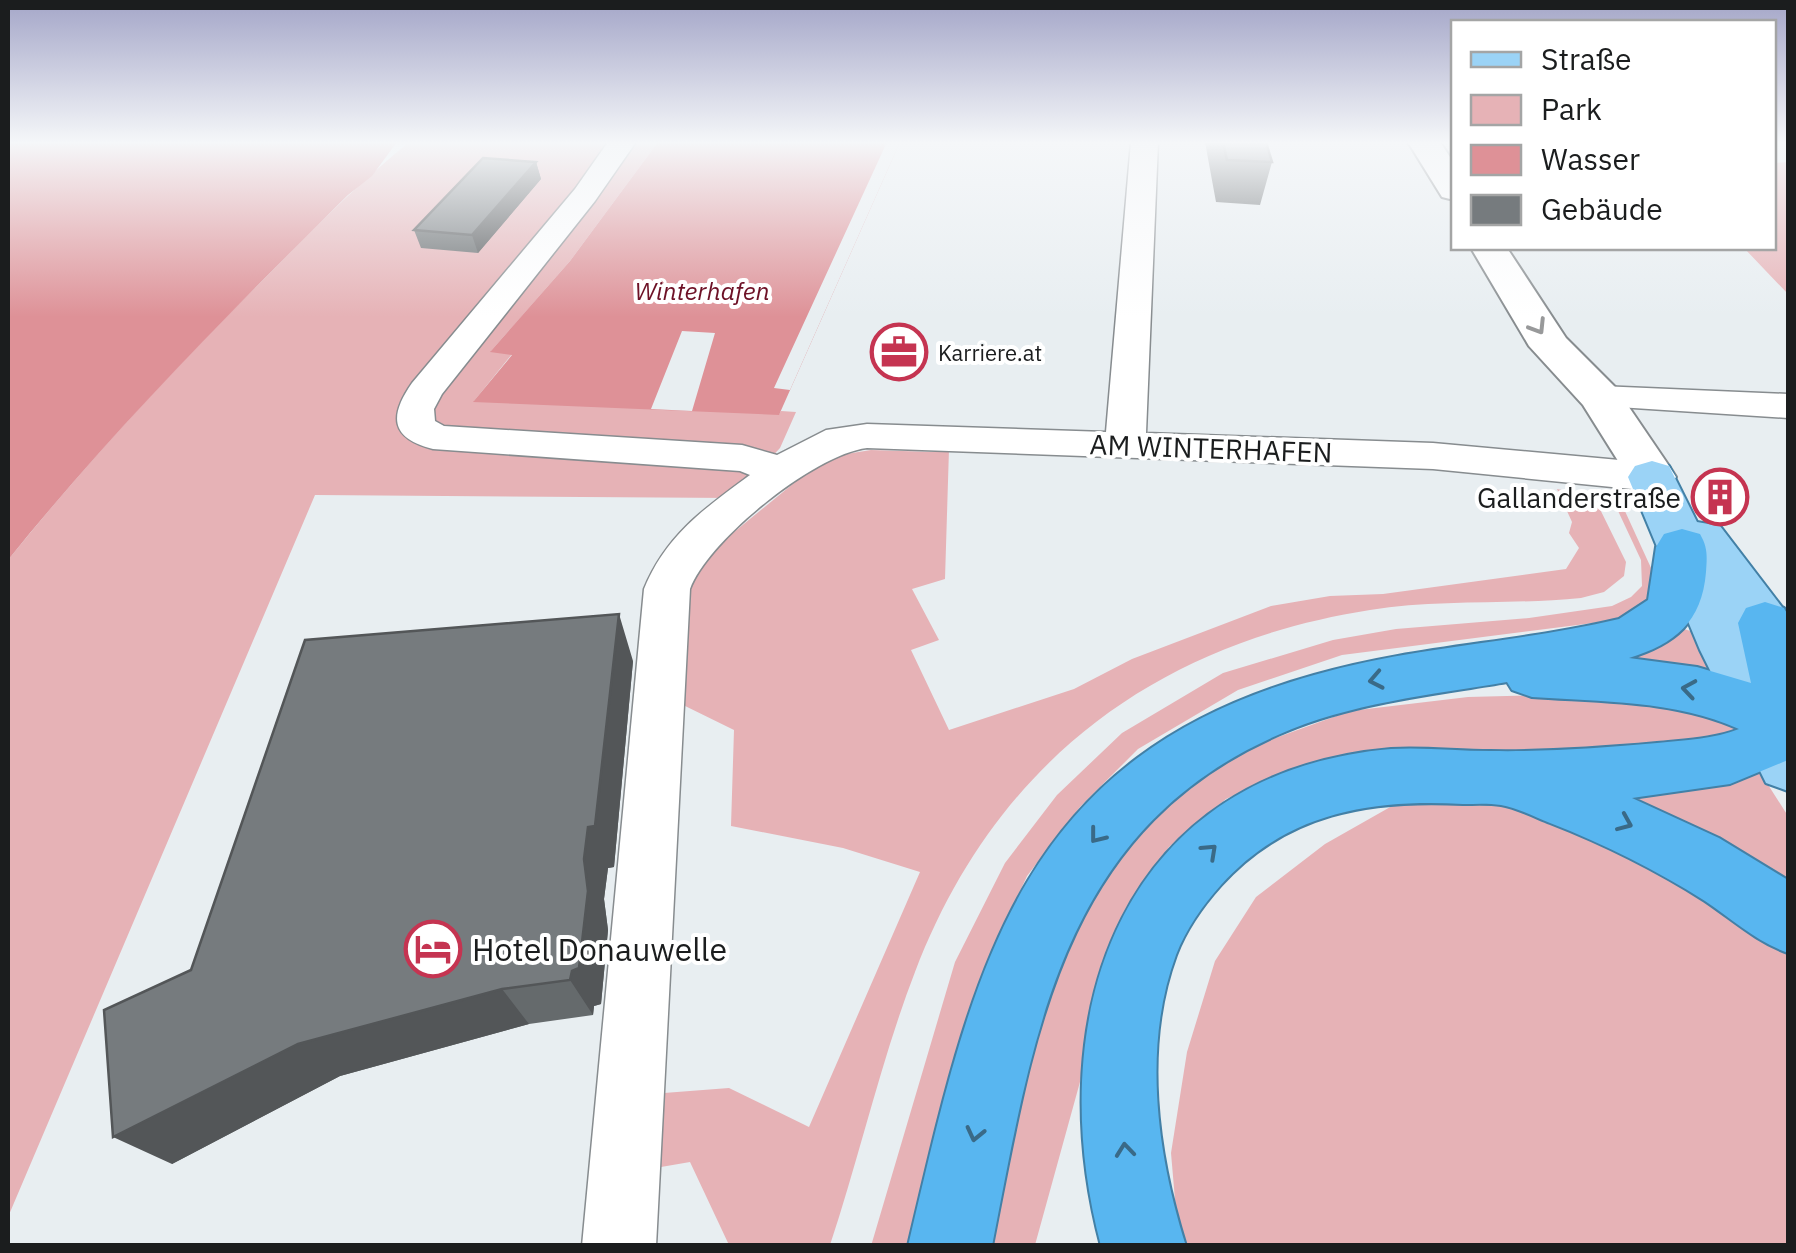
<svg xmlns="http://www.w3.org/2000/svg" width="1796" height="1253" font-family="'IBM Plex Sans',sans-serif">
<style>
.green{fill:#e6b2b6}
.water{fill:#de9197}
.pier{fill:#e8eef1}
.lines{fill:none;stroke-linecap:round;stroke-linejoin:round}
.minor-casing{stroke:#878c8f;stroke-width:3}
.secondary-casing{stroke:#878c8f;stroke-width:4}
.primary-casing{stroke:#4380a6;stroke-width:4}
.motorway-casing{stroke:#4380a6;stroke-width:4}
.minor{fill:#fff;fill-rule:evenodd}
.secondary{fill:#fff;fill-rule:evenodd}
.primary{fill:#9bd3f6;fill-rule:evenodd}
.motorway{fill:#58b6f0;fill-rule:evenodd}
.wall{fill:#656a6c}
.shaded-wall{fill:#535658}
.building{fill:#767b7e;stroke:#535658;stroke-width:2.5}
.oneway{stroke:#98999a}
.oneway2{stroke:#3a6a87}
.labels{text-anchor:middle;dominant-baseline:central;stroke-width:8;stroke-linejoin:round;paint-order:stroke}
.far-poi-label{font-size:22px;fill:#1b1d1e;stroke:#fff;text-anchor:start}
.far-water-label{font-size:25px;font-style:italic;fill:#6d1126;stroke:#fff}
.street-label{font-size:28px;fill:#1b1d1e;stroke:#fff}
.poi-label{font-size:28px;fill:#1b1d1e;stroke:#fff;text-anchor:end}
.near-poi-label{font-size:32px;fill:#1b1d1e;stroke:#fff;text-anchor:start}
</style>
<rect width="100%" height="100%" fill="#e8eef1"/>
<path class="green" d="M409 142H658L570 261 491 351 512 354 474 401 779 414 781 411 796 412 780 448 733 498 315 495 8 1217V560C88 461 175 367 265 278 312 230 358 184 409 142Z
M1788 162V294L1744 248H1774V163Z
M943 446 949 449 945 579 912 589 939 640 911 650 949 730 1074 689 1132 659 1271 606 1330 596 1383 594 1566 569 1579 548 1569 533 1572 522 1557 489 1594 497 1626 562 1624 576 1604 592 1581 598C1511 605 1439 599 1370 610 1153 644 994 765 915 972 881 1060 860 1155 830 1245H729L690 1162 661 1167 664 1093 729 1088 809 1127 920 872 843 848 731 826 734 730 679 703 690 584 717 546 811 469 840 455 871 450 934 452Z
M1612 498 1624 509 1657 581 1652 599 1625 619 1342 655 1238 690 1138 749 1080 807 1027 876 984 970 908 1245 871 1246 955 962 1005 863 1057 795 1122 733 1223 673 1333 640 1396 629 1529 618 1612 606 1631 597 1642 586 1641 560Z
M1684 629 1697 633 1708 667 1702 672 1580 663 1654 646Z
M1612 693 1729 715 1737 732 1697 745 1575 752 1488 750 1374 754 1295 767 1226 799 1169 847 1128 908 1035 1245 985 1246 1022 1086 1059 970 1103 874 1162 804 1245 749 1350 711 1468 697Z
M1758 769 1788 816V900L1570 787Z
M1467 791 1575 818 1788 934V1245L1179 1246 1171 1153 1187 1052 1215 961 1256 897 1325 844 1392 806Z"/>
<path class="water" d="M8 142H397L372 176 348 195C230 312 112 431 8 560Z
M658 142H900L779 415 473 402 512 355 490 352 570 261Z"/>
<path class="pier" d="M887 142H900L790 390 774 388Z
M682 331 715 333 692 411 651 409Z"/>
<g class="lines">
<g class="minor-casing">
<path id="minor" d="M608 142H636L595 201 442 394 434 409 435 421 444 426 742 445 777 455 826 430 867 424 1106 432 1131 142H1158L1146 433 1433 443 1652 463 1667 467 1673 477 1667 487 1652 491 1433 469 867 448C815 454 708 540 690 589L656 1246H582L644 589C666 535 705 508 750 475L740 471 433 449C390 438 389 416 412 383L575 189Z
M1600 386 1788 394V418L1587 405 1581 397 1587 389Z"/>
</g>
<g class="secondary-casing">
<path id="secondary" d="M1408 142H1440L1454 163V200L1442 197Z
M1471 248H1507L1566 338 1616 388 1669 466 1676 477 1669 488 1652 493 1635 488 1583 405 1529 346Z"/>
</g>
<g class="primary-casing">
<path id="primary" d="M1652 461 1669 466 1697 522 1720 526 1788 615V678L1768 671 1788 708V791L1766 783 1700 650 1628 477 1635 466Z"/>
</g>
<g class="motorway-casing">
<path id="motorway" d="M1682 529 1700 534C1708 548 1707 556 1706 572 1702 622 1675 644 1629 658L1697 667 1751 683 1738 623 1746 608 1765 602 1784 608 1788 616V760L1730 784 1632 798 1719 838 1788 880V953C1757 942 1733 920 1705 901 1656 870 1604 844 1550 823 1535 817 1515 807 1501 805 1488 803 1475 804 1463 804 1370 799 1286 813 1221 885 1203 905 1186 929 1176 955 1142 1047 1157 1154 1186 1246H1101C1039 1012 1123 772 1391 749 1424 747 1457 751 1490 751 1546 752 1602 748 1657 743 1684 740 1715 739 1739 729 1675 700 1601 702 1532 697L1512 690 1507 682C1431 695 1349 703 1278 735 1060 831 1033 1037 992 1246H908C972 976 1013 759 1314 675 1414 646 1518 643 1619 619L1648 600 1656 547 1664 534Z"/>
</g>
<use href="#minor" class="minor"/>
<use href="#secondary" class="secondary"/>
<use href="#primary" class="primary"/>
<use href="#motorway" class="motorway"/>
</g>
<path class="wall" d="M1205 142H1266L1272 162 1260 205 1216 202Z
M536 162 541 179 478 253 421 248 414 230Z
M633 661 614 867 608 868 604 899 608 930 601 1004 594 1006 593 1015 529 1024 340 1076 172 1164 191 970Z"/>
<path class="shaded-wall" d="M536 162 541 179 478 253 472 235Z
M619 614 633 661 614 867 608 868 604 899 608 930 601 1004 594 1006 593 1015 570 980 584 859Z
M502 989 529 1024 340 1076 172 1164 113 1137 298 1044Z"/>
<path class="building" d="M1223 142H1266L1272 162 1227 160Z
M483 158 536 162 472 235 414 230Z
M619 614 595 826 588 827 584 859 588 891 579 968 572 971 570 980 502 989 298 1044 113 1137 104 1010 191 970 305 640Z"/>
<defs><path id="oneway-chevron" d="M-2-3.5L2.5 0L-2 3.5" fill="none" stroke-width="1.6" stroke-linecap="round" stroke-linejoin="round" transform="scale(2.5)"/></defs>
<use class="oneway" href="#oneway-chevron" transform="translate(1538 327) rotate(58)"/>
<g class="oneway2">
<use href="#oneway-chevron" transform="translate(1376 680) rotate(169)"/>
<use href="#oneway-chevron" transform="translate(1689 689) rotate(-171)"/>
<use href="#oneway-chevron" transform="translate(1625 823) rotate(23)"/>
<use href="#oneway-chevron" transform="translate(1097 836) rotate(128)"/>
<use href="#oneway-chevron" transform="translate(1210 851) rotate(-43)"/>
<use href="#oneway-chevron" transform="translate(975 1134) rotate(103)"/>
<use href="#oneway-chevron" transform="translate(1125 1150) rotate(-96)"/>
</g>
<linearGradient id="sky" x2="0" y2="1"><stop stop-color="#a4a6c8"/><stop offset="0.45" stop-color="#f5f7f9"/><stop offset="1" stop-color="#f5f7f9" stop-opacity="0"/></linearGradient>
<rect width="1796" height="317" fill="url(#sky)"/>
<defs>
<g id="office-ring" transform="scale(2.875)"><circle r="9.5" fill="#fff" stroke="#c53451" stroke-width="1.5"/><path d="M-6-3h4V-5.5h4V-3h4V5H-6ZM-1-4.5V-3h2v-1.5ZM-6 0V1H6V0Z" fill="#c53451"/></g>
<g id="building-ring" transform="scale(2.875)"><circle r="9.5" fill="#fff" stroke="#c53451" stroke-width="1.5"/><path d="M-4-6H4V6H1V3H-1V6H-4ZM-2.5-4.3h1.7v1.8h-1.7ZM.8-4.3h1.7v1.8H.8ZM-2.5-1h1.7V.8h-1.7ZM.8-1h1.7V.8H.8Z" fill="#c53451"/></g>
<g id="hotel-ring" transform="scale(2.875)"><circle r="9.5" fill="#fff" stroke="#c53451" stroke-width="1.5"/><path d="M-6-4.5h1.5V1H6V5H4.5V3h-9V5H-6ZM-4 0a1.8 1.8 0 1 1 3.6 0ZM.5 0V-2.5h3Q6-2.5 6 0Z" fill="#c53451"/></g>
</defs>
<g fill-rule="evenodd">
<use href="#office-ring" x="899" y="352"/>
<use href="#building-ring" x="1720" y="497"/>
<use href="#hotel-ring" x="433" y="949"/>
</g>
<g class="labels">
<g class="far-poi-label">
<text x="938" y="352">Karriere.at</text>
</g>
<g class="far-water-label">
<text x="702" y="290">Winterhafen</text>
</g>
<g class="street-label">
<text transform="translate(1211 448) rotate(2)">AM WINTERHAFEN</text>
</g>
<g class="poi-label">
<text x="1681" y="497">Gallanderstraße</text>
</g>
<g class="near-poi-label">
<text x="472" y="949">Hotel Donauwelle</text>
</g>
</g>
<rect width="1796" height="1253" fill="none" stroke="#1b1d1e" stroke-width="20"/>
<rect x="1451" y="20" width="325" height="230" fill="#ffffff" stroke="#a4a5a5" stroke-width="2.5"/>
<rect x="1471" y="52" width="50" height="15" fill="#9bd3f6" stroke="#a4a5a5" stroke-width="2.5"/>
<text x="1541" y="70" font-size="30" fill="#1b1d1e">Straße</text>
<rect x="1471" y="95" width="50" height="30" fill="#e6b2b6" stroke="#a4a5a5" stroke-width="2.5"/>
<text x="1541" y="120" font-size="30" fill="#1b1d1e">Park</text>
<rect x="1471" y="145" width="50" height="30" fill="#de9197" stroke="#a4a5a5" stroke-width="2.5"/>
<text x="1541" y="170" font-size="30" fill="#1b1d1e">Wasser</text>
<rect x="1471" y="195" width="50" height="30" fill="#767b7e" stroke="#a4a5a5" stroke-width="2.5"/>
<text x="1541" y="220" font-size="30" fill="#1b1d1e">Gebäude</text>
</svg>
